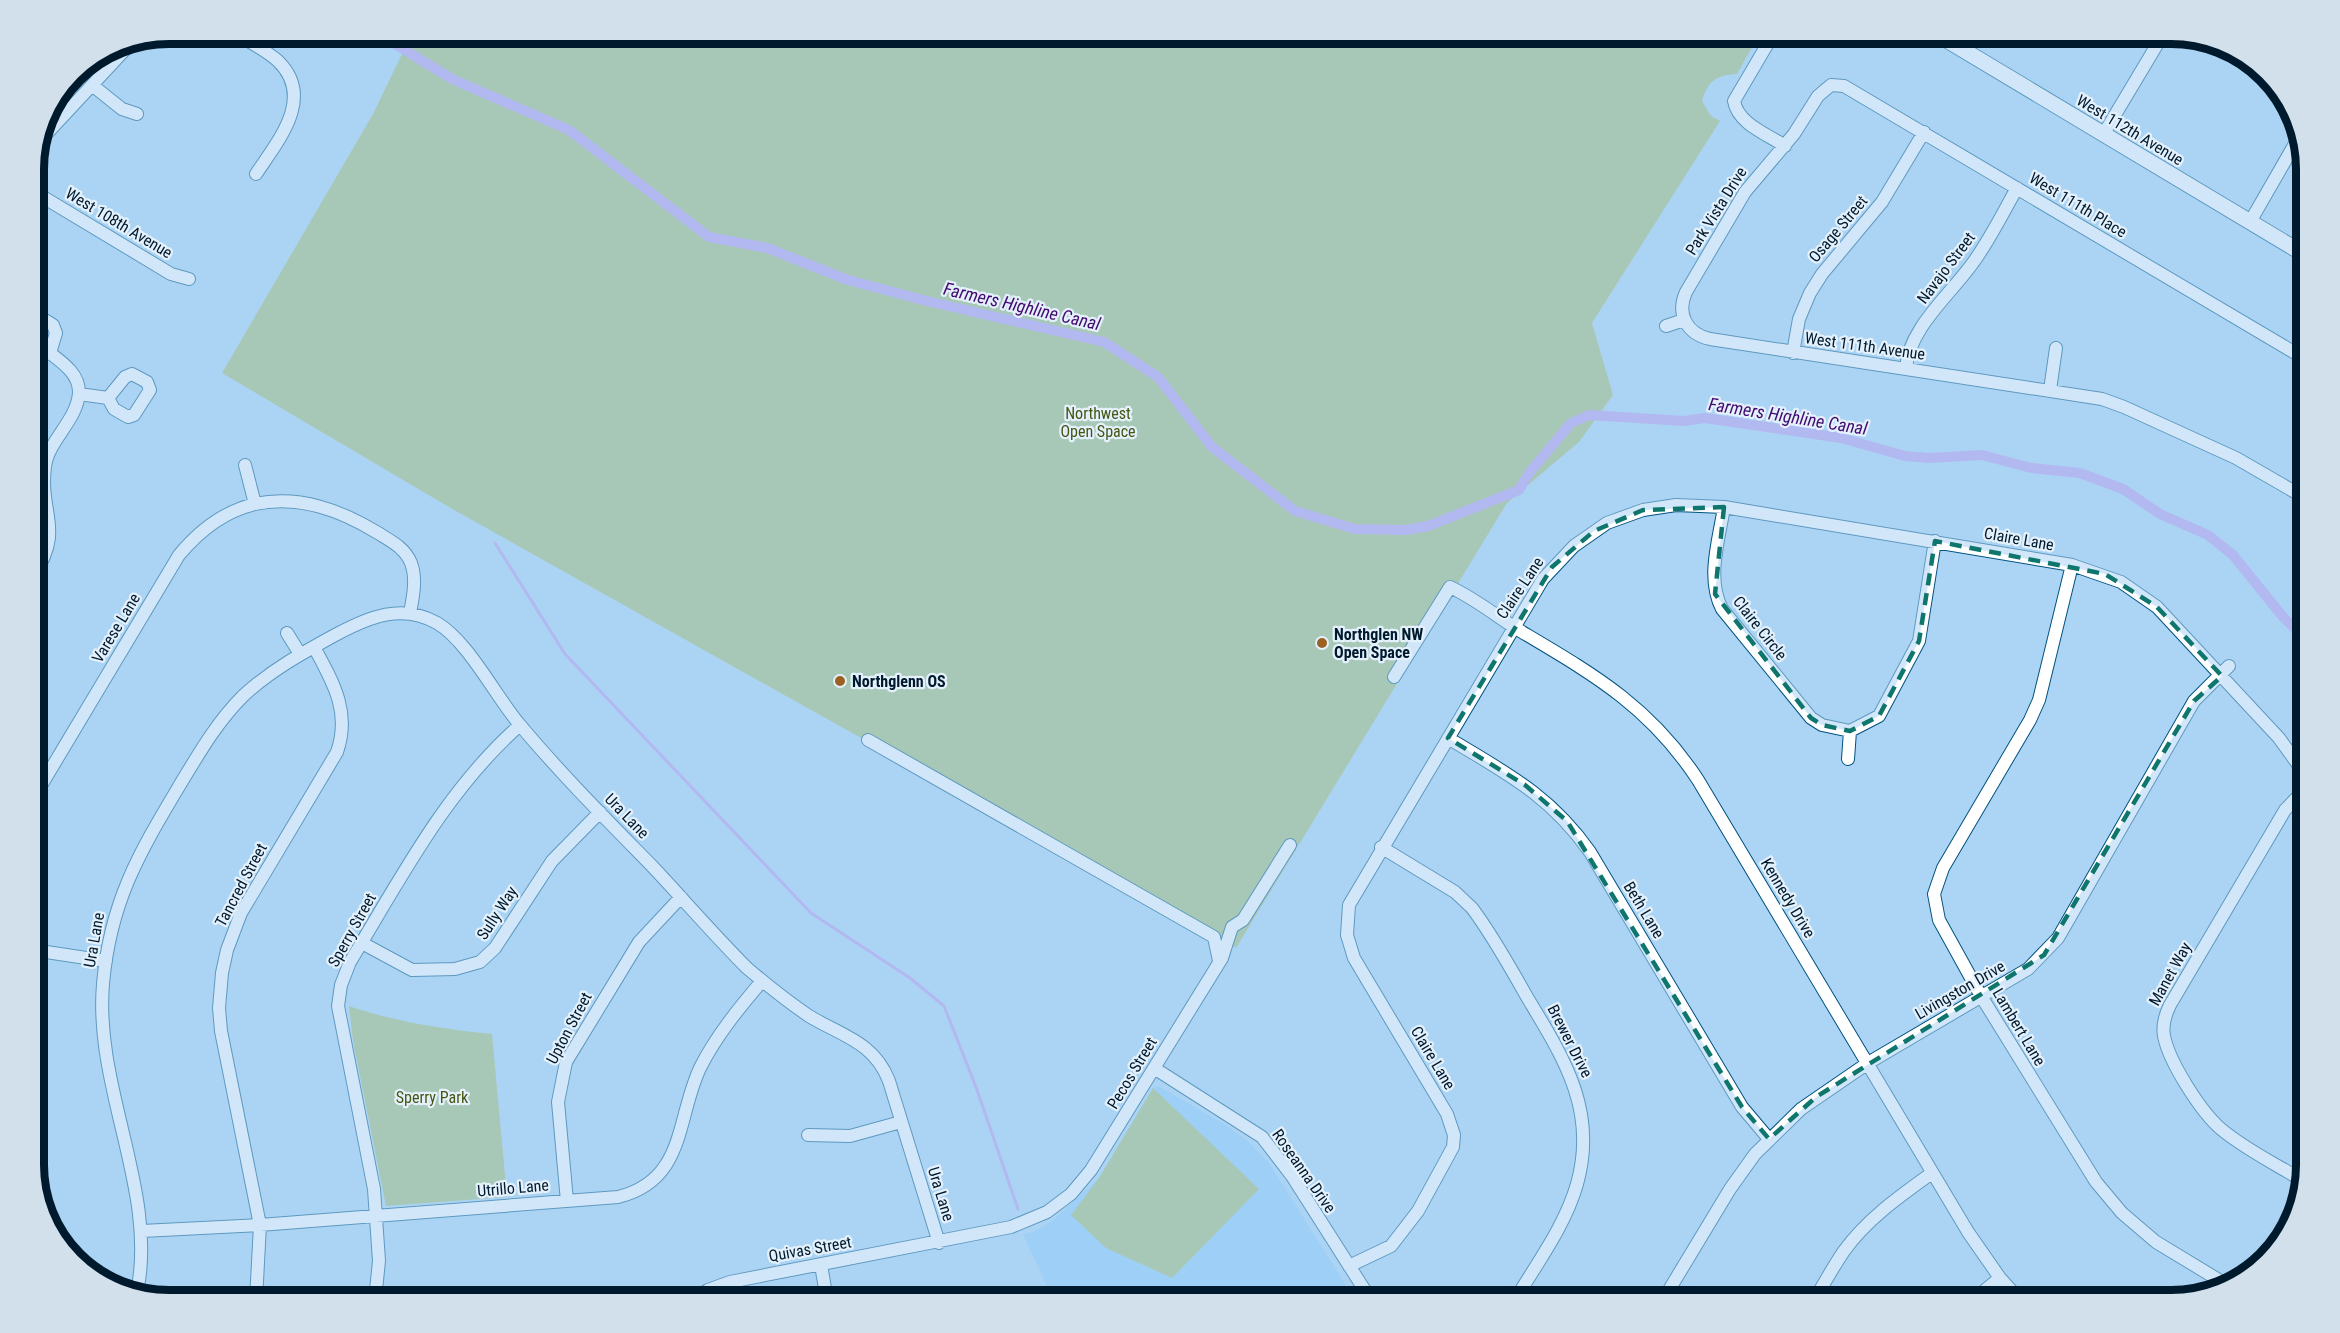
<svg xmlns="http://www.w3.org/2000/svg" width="2340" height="1333" font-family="'Roboto Condensed',sans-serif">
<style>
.built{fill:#8fcaf9}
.green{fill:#a3bb6d}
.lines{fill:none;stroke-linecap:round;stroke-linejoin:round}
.stream{stroke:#bb97ec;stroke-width:3}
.canal{stroke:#bb97ec;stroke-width:10}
.minor-casing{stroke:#005280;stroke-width:14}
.major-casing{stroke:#005280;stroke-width:17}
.minor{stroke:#fff;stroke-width:12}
.major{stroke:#fff;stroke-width:15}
.marked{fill:none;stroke:#0f766e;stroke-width:4.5;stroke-dasharray:12 8;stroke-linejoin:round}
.poi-dot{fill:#9c6122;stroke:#e4f1fc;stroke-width:2}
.labels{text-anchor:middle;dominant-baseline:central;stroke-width:4.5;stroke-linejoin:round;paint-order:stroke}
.street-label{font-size:16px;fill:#001a2d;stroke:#e4f1fc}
.park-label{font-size:16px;fill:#455612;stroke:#e4f1fc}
.poi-label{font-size:16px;font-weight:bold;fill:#001a2d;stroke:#e4f1fc;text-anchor:start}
.water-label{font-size:18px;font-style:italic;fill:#430b70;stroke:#e4f1fc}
.rim{fill:none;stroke:#001a2d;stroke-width:8}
</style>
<rect width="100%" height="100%" fill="#acd4f4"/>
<path class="built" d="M1158 1086 1226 1125 1247 1140 1269 1163 1355 1300H1053L1023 1234 1033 1232 1052 1221 1099 1178 1153 1088Z"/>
<path class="green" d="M412 33H865L899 46 907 33H1760L1737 74C1716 75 1708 81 1702 101L1711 116 1720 121 1592 323 1613 395 1579 442 1507 503 1236 948 454 510 222 373 373 114Z
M349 1006C396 1022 443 1029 492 1034L507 1197 386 1206 353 1041Z
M1153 1088 1259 1189 1172 1278 1106 1248 1071 1215 1099 1178Z"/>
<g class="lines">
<path class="stream" d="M495 543 565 654 811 913 910 978 944 1006 976 1087 1018 1209"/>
<path class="canal" d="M377 33 452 79 569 130 709 237 767 248 848 280 927 301 1104 342 1158 377 1212 447 1295 511 1355 529 1406 530 1428 526 1519 490 1529 473 1571 423 1589 415 1684 421 1705 418 1841 438 1905 456 1930 458 1982 455 2031 468 2080 473 2123 489 2160 514 2208 535 2233 555 2283 617 2307 640"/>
<g class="minor-casing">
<path id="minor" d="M235 33C249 42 266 50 278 61 316 98 277 142 256 174
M1774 33 1734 101C1738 124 1767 134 1785 146
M92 85 122 109 137 114
M2285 97 2296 142 2307 165
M2103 135 2164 33
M38 143 135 39
M33 191 171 274 189 279
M2250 222 2296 142
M33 319 40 317 53 325 56 333 50 353 45 354 33 348
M1666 326 1684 320
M1793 353 1799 319 1810 293 1822 274 1882 202 1924 132
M2307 360 1844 86 1831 85 1818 96 1794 134 1745 192 1686 292C1676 314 1687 334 1710 339L2102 399 2124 407 2236 458 2307 499
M1906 369C1908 327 1955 291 1977 257 1992 235 2004 211 2017 188
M132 374 147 382 150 390 134 415 128 417 114 409 108 398 125 377Z
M2050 390 2056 348
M79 394 108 398
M245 465 255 504
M1724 507C1719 540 1706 578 1722 609L1811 718 1822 725 1850 731 1879 716 1919 641 1935 541
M2072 565 2039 700 2030 720 1943 868 1934 894 1939 920 1981 996 2096 1182 2122 1213 2156 1242 2227 1285
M33 577C65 528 39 515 45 467 48 440 78 420 79 392 79 374 63 363 50 353
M287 633 300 654
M1394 677 1450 587C1474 598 1495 615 1517 629 1591 673 1649 705 1698 780L1968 1232 2000 1278 2020 1300
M1448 738C1506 773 1550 795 1590 852L1742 1107 1769 1139
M868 740 1214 937 1219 961
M1848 759 1850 731
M33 799 179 555C199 531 225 511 255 504 300 495 340 510 378 533 391 541 405 548 411 563 417 579 413 597 410 613
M1381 847 1455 892 1472 908C1493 936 1510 967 1527 997 1563 1057 1598 1110 1577 1184 1565 1226 1537 1263 1515 1300
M362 943 412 970 455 969 480 962 495 948 552 861 600 812
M33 950 106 961
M1154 1068 1262 1137 1292 1176 1371 1300
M808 1135 850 1136 901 1122
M2303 1181C2276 1164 2246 1150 2221 1129 2201 1112 2169 1062 2164 1036 2162 1025 2165 1015 2170 1005L2285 810 2307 787
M567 1201 558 1102 566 1062 639 942 681 897
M142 1231 260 1225 618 1197C686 1180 676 1119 700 1068 716 1036 739 1008 762 981
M821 1265 827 1300
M1349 1266 1391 1246 1418 1211 1453 1147 1454 1135 1447 1114 1354 958 1347 935 1349 905 1543 579 1574 546 1607 523 1643 510 1676 505 1724 507 2072 565 2121 582 2157 607 2279 738 2307 777
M137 1292C158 1192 94 1088 103 984 110 903 138 855 178 788 198 755 216 723 243 696 271 670 304 652 337 634 369 617 402 603 437 623 468 641 496 697 520 725 561 774 607 820 652 866 684 900 714 935 747 968 767 985 787 1001 809 1016 842 1036 874 1042 889 1081L939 1243
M256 1300 260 1225 221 1031 219 1008 222 973 227 950 241 913 337 752C351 712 333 682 314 647
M375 1300 379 1261 374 1189 338 1006 341 985 350 962C401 878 446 790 520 725
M692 1300 708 1290 730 1282 1011 1227 1047 1212 1071 1194 1091 1170 1222 958 1232 927 1243 920 1290 845
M1663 1300 1730 1189 1755 1154 1801 1109 1868 1063 2028 969 2058 938 2194 701 2229 666
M1814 1300C1824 1284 1833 1267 1844 1251 1867 1219 1900 1196 1932 1173
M1973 1300 2000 1278"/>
</g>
<g class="major-casing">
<path id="major" d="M1935 33 2307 256"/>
</g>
<use href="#minor" class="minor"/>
<use href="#major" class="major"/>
</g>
<path d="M0 0H2340V1333H0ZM1724 507 1715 594 1811 718 1822 725 1850 731 1879 716 1919 641 1935 541 2105 574 2157 607 2222 676 2194 701 2044 955 1816 1097 1769 1139 1742 1107 1567 821 1525 785 1448 738 1552 567 1594 531 1643 510Z" fill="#acd4f4" fill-opacity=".55" fill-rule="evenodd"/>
<path class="marked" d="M1724 507 1715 594 1811 718 1822 725 1850 731 1879 716 1919 641 1935 541 2105 574 2157 607 2222 676 2194 701 2044 955 1816 1097 1769 1139 1742 1107 1567 821 1525 785 1448 738 1552 567 1594 531 1643 510Z"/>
<g class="poi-dot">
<circle cx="1322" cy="643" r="6"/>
<circle cx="840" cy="681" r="6"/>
</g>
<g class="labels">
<g class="street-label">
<text transform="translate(2130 130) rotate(31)">West 112th Avenue</text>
<text transform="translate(2078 205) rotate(31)">West 111th Place</text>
<text transform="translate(1716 211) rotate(-58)">Park Vista Drive</text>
<text transform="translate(119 223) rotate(31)">West 108th Avenue</text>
<text transform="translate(1838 229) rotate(-50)">Osage Street</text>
<text transform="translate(1946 268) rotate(-53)">Navajo Street</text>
<text transform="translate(1865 346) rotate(8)">West 111th Avenue</text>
<text transform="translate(2019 539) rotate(10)">Claire Lane</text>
<text transform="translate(1520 588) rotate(-56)">Claire Lane</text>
<text transform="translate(116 628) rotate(-59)">Varese Lane</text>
<text transform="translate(1760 628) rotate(52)">Claire Circle</text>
<text transform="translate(627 816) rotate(46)">Ura Lane</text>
<text transform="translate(241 885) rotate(-62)">Tancred Street</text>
<text transform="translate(1788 898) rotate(59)">Kennedy Drive</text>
<text transform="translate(1644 910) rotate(59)">Beth Lane</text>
<text transform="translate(497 913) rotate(-57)">Sully Way</text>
<text transform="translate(352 930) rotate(-61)">Sperry Street</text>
<text transform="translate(94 940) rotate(-80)">Ura Lane</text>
<text transform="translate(2170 974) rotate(-61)">Manet Way</text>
<text transform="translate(1960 990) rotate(-30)">Livingston Drive</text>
<text transform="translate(2019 1027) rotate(59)">Lambert Lane</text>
<text transform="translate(569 1028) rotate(-62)">Upton Street</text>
<text transform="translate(1570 1041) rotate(63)">Brewer Drive</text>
<text transform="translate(1433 1058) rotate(59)">Claire Lane</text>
<text transform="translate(1132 1073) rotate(-59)">Pecos Street</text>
<text transform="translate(1304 1171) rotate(55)">Roseanna Drive</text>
<text transform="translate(513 1188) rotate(-5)">Utrillo Lane</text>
<text transform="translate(941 1194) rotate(73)">Ura Lane</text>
<text transform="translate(810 1249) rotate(-10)">Quivas Street</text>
</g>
<g class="park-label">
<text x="1098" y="413">Northwest<tspan x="1098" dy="18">Open Space</tspan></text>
<text x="432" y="1097">Sperry Park</text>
</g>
<g class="poi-label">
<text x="1334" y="634">Northglen NW<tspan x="1334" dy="18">Open Space</tspan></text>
<text x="852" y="681">Northglenn OS</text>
</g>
<g class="water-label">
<text transform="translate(1022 306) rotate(13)">Farmers Highline Canal</text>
<text transform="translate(1788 416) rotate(9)">Farmers Highline Canal</text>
</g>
</g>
<path d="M0 0H2340V1333H0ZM169 44H2171A125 125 0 0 1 2296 169V1165A125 125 0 0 1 2171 1290H169A125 125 0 0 1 44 1165V169A125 125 0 0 1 169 44Z" fill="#d2e0eb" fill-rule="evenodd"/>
<path class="rim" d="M169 44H2171A125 125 0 0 1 2296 169V1165A125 125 0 0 1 2171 1290H169A125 125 0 0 1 44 1165V169A125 125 0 0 1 169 44Z"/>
</svg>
